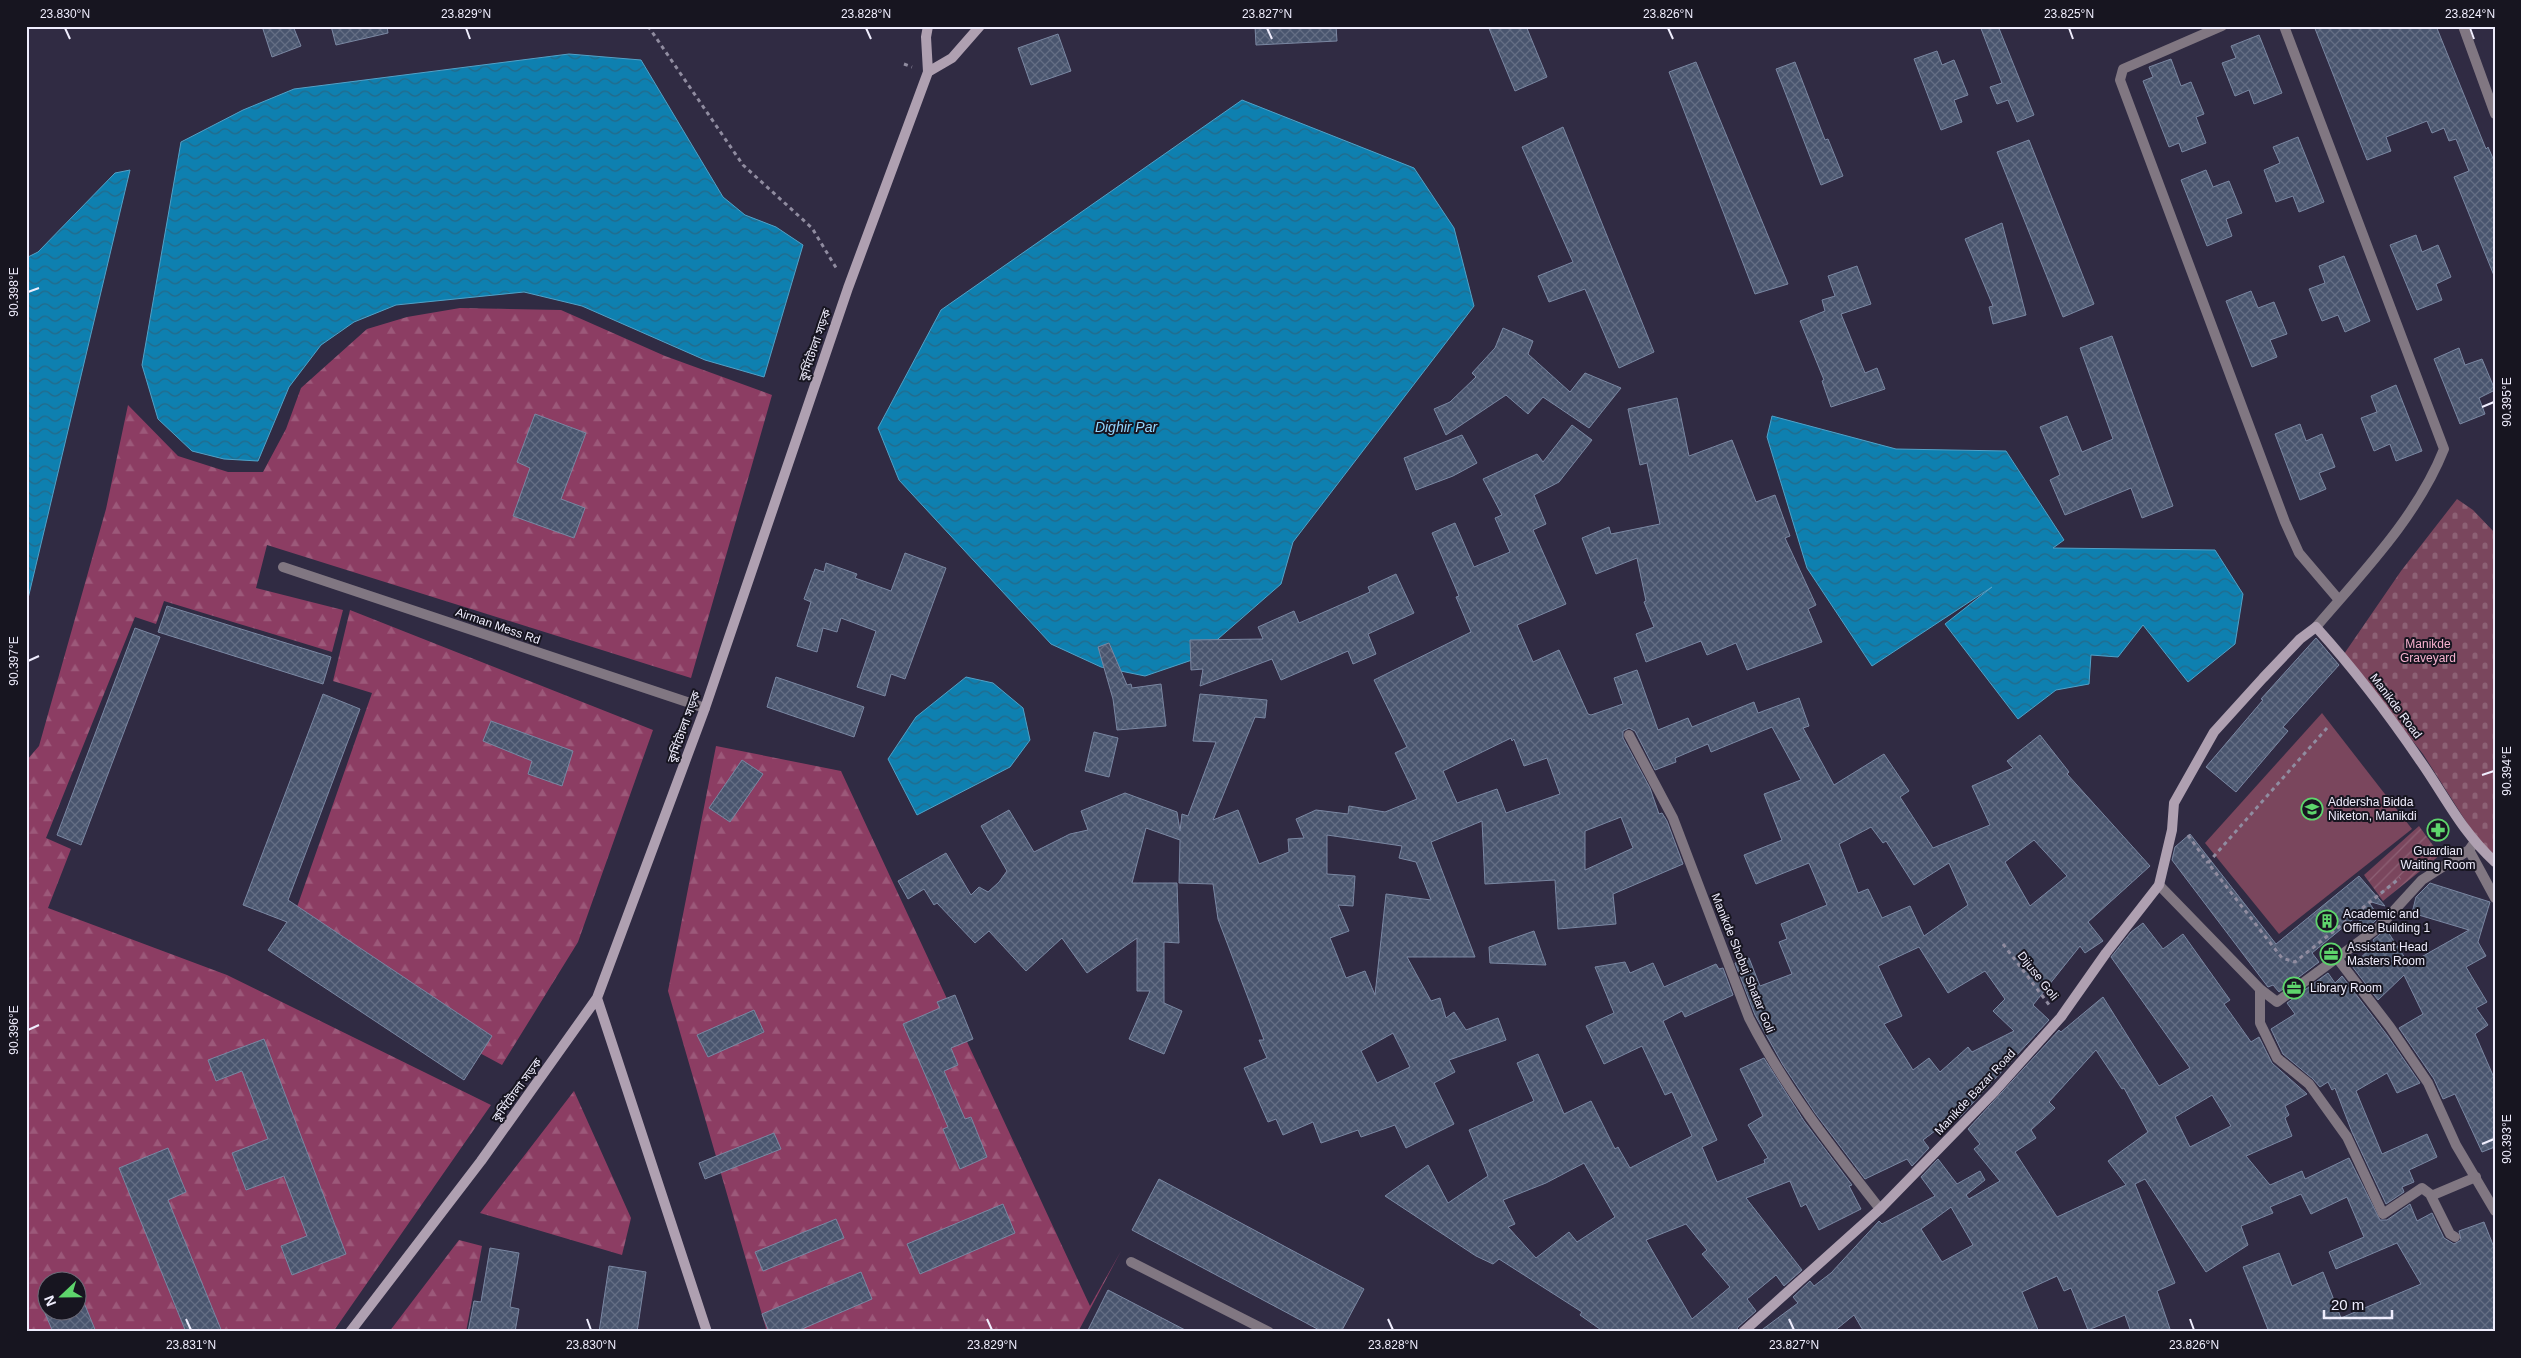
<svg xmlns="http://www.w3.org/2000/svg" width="2521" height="1358" font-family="Arial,'Noto Sans Bengali',sans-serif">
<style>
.forest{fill:url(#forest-firs);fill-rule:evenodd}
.cemetery{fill:url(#cemetery-stones)}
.park{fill:#7a465d}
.garden{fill:url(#garden-furrows)}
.water{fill:url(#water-waves);stroke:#52a1c7}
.building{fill:url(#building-cross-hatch);stroke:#7a87a2;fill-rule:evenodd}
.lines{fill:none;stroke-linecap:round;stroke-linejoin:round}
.path{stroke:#908ca0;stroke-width:3;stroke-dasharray:4 4;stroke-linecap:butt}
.street{stroke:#817782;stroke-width:10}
.secondary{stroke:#afa0b1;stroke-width:10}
.ticks{fill:none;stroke:#efedfd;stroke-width:2}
.labels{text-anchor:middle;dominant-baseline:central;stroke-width:4;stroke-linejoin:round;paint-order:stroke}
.street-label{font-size:12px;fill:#efedfd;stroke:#171520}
.park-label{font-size:12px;fill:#f7b2cf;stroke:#171520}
.poi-label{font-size:12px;fill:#efedfd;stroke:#171520;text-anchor:start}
.water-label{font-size:14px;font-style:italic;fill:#94d8ff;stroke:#171520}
.neatline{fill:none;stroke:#efedfd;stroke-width:2}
.ticks-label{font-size:12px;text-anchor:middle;fill:#efedfd}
</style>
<defs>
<pattern id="forest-firs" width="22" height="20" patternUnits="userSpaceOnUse" patternTransform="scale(1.25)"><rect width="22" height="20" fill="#8c3d63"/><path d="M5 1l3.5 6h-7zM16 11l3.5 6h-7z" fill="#9c597a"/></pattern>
<pattern id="cemetery-stones" width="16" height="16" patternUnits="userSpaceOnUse" patternTransform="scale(1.25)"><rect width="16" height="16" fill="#7a465d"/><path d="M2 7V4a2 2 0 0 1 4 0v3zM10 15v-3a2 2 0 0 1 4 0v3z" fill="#8d6175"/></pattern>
<pattern id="garden-furrows" width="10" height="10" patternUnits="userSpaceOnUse" patternTransform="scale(1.25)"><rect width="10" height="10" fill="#7a465d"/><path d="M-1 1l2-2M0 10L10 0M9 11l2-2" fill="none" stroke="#8d6175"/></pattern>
<pattern id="water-waves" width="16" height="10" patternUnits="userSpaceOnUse" patternTransform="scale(1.25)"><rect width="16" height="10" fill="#0e80b0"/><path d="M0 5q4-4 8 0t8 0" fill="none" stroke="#256988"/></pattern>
<pattern id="building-cross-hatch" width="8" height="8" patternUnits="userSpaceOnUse" patternTransform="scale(1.25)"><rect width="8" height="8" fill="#49556e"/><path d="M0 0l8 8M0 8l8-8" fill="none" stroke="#646e84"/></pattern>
</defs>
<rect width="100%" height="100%" fill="#302b43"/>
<path class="forest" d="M460 308 561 310 665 356 772 395 691 678 267 545 256 588 343 610 332 652 164 601 156 624 135 617 46 838 71 849 48 908 227 975 491 1105 333 1332H26V761L39 746 106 509 128 405 178 456 228 472H263L286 429 301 388 367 329 407 317ZM48 1280H78V1310H48Z
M350 610 653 730 578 942 502 1065 283 947 372 693 333 681Z
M716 746 841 771 1090 1306 1121 1251 1078 1332H767L668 991Z
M574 1091 631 1218 622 1255 480 1213Z
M459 1240 482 1246 466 1332H389Z"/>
<path class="cemetery" d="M2457 499 2473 510 2495 533V867L2423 754 2344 654 2401 571Z"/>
<path class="park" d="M2322 713 2412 829 2279 934 2205 843Z"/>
<path class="garden" d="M2419 826 2440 855 2383 901 2364 875Z"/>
<path class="water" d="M569 54 641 60 723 197 745 215 776 227 803 245 764 377 705 360 582 306 524 292 396 305 354 322 321 345 289 387 258 461 224 459 192 451 158 419 142 365 181 142 243 110 294 89Z
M1242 100 1414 168 1454 228 1474 306 1293 542 1281 584 1195 659 1145 676 1101 667 1051 644 899 480 878 428 941 310Z
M130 170 26 607V258L38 252 115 173Z
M1772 416 1896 449 2006 451 2064 540 2053 548 2215 550 2243 594 2235 644 2188 682 2143 625 2118 657 2091 655 2089 684 2056 690 2018 719 1945 624 1992 587 1872 666 1807 568 1767 437Z
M966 677 993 683 1023 708 1030 740 1010 767 917 815 888 759 916 717Z"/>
<path class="building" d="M262 26H293L301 46 272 57Z
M331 26H387L388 33 336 45Z
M1255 26H1336L1337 41 1256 45Z
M1488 26H1526L1547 77 1515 91Z
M1980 26H1998L2034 115 2017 122 2008 100 1997 104 1990 87 2002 83Z
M2314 26H2436L2486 149 2488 147 2495 163V278L2454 177 2469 171 2456 139 2449 141 2444 128 2432 133 2427 121 2386 137 2391 151 2367 160Z
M1058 34 1071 71 1031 85 1018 48Z
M2259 35 2282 93 2254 104 2249 90 2235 96 2222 63 2236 58 2231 46Z
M1937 51 1942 65 1954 60 1968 95 1954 100 1962 122 1941 130 1914 59Z
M2171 59 2181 86 2191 82 2204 114 2196 117 2206 143 2182 152 2179 143 2169 147 2143 81 2153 77 2149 67Z
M1696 62 1788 284 1755 294 1669 72Z
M1795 62 1825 140 1828 139 1843 176 1821 185 1776 69Z
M1563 127 1654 352 1619 368 1585 289 1549 302 1538 276 1573 262 1522 147Z
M2298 137 2324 202 2299 212 2293 196 2276 202 2264 170 2280 163 2273 147Z
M2029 140 2094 304 2063 317 1997 152Z
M2206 170 2213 187 2229 181 2242 213 2226 219 2232 236 2207 246 2181 180Z
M2002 223 2026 315 1993 324 1989 307 1993 306 1965 239Z
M2416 235 2422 252 2438 245 2451 277 2436 284 2442 300 2417 310 2390 245Z
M2344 256 2370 321 2345 332 2338 315 2322 321 2309 289 2325 283 2319 266Z
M1857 266 1871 304 1841 314 1865 373 1877 368 1885 389 1831 407 1822 381 1824 380 1800 321 1825 311 1822 300 1835 296 1828 276Z
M2251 291 2258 308 2274 302 2287 334 2270 340 2277 357 2252 367 2226 301Z
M1503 328 1533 341 1528 354 1570 392 1585 373 1621 388 1589 428 1543 397 1528 414 1506 395 1446 435 1434 409 1450 402 1476 377 1472 373 1495 348Z
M2112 336 2173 506 2142 518 2131 488 2065 515 2050 480 2060 475 2040 427 2067 416 2082 452 2113 439 2080 348Z
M2459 348 2465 365 2482 359 2495 390 2479 398 2485 414 2460 424 2434 359Z
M2396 385 2422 451 2396 461 2390 444 2374 451 2361 418 2377 412 2371 396Z
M1677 398 1689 456 1732 440 1756 502 1775 495 1790 536 1785 538 1816 605 1808 609 1822 642 1747 670 1736 643 1707 655 1701 641 1646 662 1636 634 1654 627 1644 602 1646 601 1637 558 1596 574 1582 538 1609 527 1611 534 1660 524 1647 463 1640 465 1628 409Z
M535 414 586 433 561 499 585 508 574 538 513 516 530 468 517 462Z
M2300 424 2306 441 2322 434 2335 467 2319 473 2326 489 2300 500 2275 434Z
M1572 425 1592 440 1559 482 1534 495 1546 524 1533 530 1566 604 1517 625 1533 662 1559 650 1588 714 1591 715 1623 704 1614 678 1637 670 1658 730 1688 718 1692 727 1754 702 1758 713 1799 698 1809 726 1803 728 1834 785 1884 754 1909 791 1900 797 1933 848 1990 825 1972 786 2013 768 2007 761 2040 735 2069 772 2067 774 2150 866 2088 922 2103 941 2085 953 2080 946 2033 1005 2049 1020 1959 1118 1956 1115 1923 1140 1929 1148 1912 1166 1907 1159 1865 1179 1815 1113 1783 1065 1755 1015 1735 963 1749 958 1760 986 1792 974 1779 942 1787 939 1781 924 1827 905 1809 863 1756 884 1744 855 1782 840 1764 794 1801 780 1772 727 1711 752 1708 744 1675 758 1676 762 1655 770 1635 731 1629 728 1623 731V738L1650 788 1659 814 1662 813 1667 821 1683 864 1613 894 1616 924 1558 929 1555 880 1485 884 1482 821 1431 842 1475 957H1407L1431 1001 1440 998 1446 1018 1454 1012 1466 1030 1498 1018 1506 1040 1449 1060 1455 1072 1434 1083 1454 1124 1406 1148 1395 1125 1361 1137 1358 1130 1321 1143 1313 1122 1283 1135 1276 1119 1268 1122 1244 1068 1267 1058 1259 1040H1264L1218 919 1213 884 1179 883 1180 840 1146 828 1132 883H1177L1179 943 1164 942V1003L1182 1011 1164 1054 1129 1039 1150 991H1137V938L1087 973 1062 938 1026 971 989 931 975 943 937 903 934 905 924 889 908 899 898 881 946 853 971 895 979 887 988 892 999 882 1007 871 981 826 1009 810 1034 852 1070 834 1088 830 1081 811 1125 793 1177 812 1180 831 1182 814 1188 816 1216 742 1193 741 1200 694 1267 700 1265 718 1255 717 1213 820 1238 810 1259 864 1289 852 1288 839 1304 838 1296 819 1316 810 1348 814 1349 806 1385 812 1417 799 1395 753 1407 747 1374 680 1471 632 1456 597 1459 596 1432 533 1455 523 1474 567 1510 552 1495 518 1502 515 1483 479 1537 454 1543 462ZM1511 738 1512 741 1514 739 1524 766 1547 758 1560 794 1506 813 1497 789 1457 803 1443 771ZM1621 817 1633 848 1585 870V831ZM1871 827 1883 843 1886 841 1914 885 1949 863 1968 905 1924 936 1910 906 1882 918 1868 889 1858 893 1839 844ZM1327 835 1402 846 1399 858 1416 862 1431 900 1386 894 1375 995 1365 971 1346 978 1330 938 1349 931 1338 905 1353 906 1355 876 1327 874ZM2034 840 2067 876 2030 906 2005 862ZM1919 947 1948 993 1985 971 2005 999 1993 1011 2014 1031 1972 1052 1968 1047 1940 1072 1929 1058 1913 1070 1884 1024 1902 1016 1878 966ZM1393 1033 1410 1067 1377 1083 1361 1051Z
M1462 435 1477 463 1453 476 1416 490 1404 458Z
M905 553 946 568 905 679 891 674 885 696 857 687 876 631 841 618 837 632 823 628 817 652 797 646 811 602 804 599 815 569 824 572 826 563 857 574 855 578 891 591Z
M1396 574 1414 613 1368 634 1376 654 1353 664 1348 651 1281 680 1272 659 1200 686 1203 669 1191 670 1190 640 1263 639 1258 627 1294 611 1299 623 1370 592 1368 587Z
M167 606 331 657 323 684 158 632Z
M135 628 160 637 81 845 57 835Z
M2316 638 2339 665 2283 727 2288 731 2236 792 2206 767 2263 700 2261 699Z
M1109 643 1127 685 1131 684 1132 688 1161 684 1166 726 1117 730 1113 699 1098 647Z
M776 677 864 707 854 737 767 707Z
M323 694 360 709 288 900 492 1036 464 1080 268 950 287 922 243 905Z
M491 721 573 751 562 786 528 774 532 761 483 741Z
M1094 732 1118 738 1109 777 1085 771Z
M742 760 763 774 730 822 709 808Z
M2190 834 2276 944 2359 876 2385 906 2368 901 2379 917 2374 922 2365 929 2357 916 2312 953 2319 962 2279 992 2273 985 2268 987 2172 860 2175 847Z
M2430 883 2490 902 2478 942 2486 956 2466 967 2487 1002 2476 1008 2488 1025 2475 1034 2495 1080V1147L2482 1152 2455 1094 2443 1099 2434 1079 2399 1028 2423 1014 2404 975 2378 1000 2352 966 2375 944 2373 940 2386 929 2409 964 2469 930 2412 913 2416 897Z
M2143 923 2163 949 2183 934 2230 1000 2224 1004 2251 1042 2259 1037 2272 1063 2307 1094 2285 1106 2289 1115 2285 1118 2292 1136 2246 1156 2270 1185 2302 1171 2305 1179 2349 1158 2380 1220H2387L2410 1204 2417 1221 2432 1213 2444 1238 2454 1244 2461 1240 2459 1231 2484 1222 2495 1250V1332H2269L2243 1267 2279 1253 2292 1286 2323 1272 2341 1318 2421 1284 2397 1243 2336 1269 2329 1252 2364 1237 2347 1197 2311 1214 2301 1194 2270 1207 2273 1213 2241 1226 2248 1245 2206 1272 2145 1179 2135 1184 2175 1283 2157 1291 2171 1332H2131L2125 1315 2088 1330 2071 1288 2064 1291 2057 1276 2022 1292 2039 1332H1864L1854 1315 1833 1332H1759L1798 1303 1793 1297 1810 1281 1814 1286 1831 1273 1879 1221 1882 1224 1935 1196 1921 1177 1938 1159 1957 1184 1980 1171 1985 1180 1966 1195 1969 1199 2000 1181 1974 1149 1980 1144 1968 1129 2059 1030 2061 1032 2103 997 2159 1086 2190 1068 2111 957 2131 932ZM2096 1050 2122 1089 2124 1088 2148 1132 2108 1161 2126 1185 2057 1217 2015 1152 2036 1138 2031 1130 2055 1108 2049 1102ZM2212 1095 2231 1126 2190 1147 2175 1117ZM1951 1207 1973 1245 1942 1262 1921 1229Z
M1534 931 1546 965 1490 963 1489 947Z
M1625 962 1630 973 1653 963 1664 987 1716 964 1719 969 1723 968 1733 995 1685 1017 1682 1011 1663 1021 1717 1140 1702 1147 1717 1182 1765 1163 1764 1160 1768 1158 1748 1125 1763 1116 1740 1069 1764 1058 1804 1121 1852 1185 1849 1186 1861 1209 1819 1230 1806 1204 1801 1207 1790 1181 1746 1198 1802 1270 1784 1286 1776 1275 1747 1299 1756 1311 1738 1327 1736 1332H1604L1580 1315 1582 1312 1499 1259 1493 1264 1476 1256 1385 1196 1428 1165 1448 1203 1488 1176 1469 1130 1534 1101 1517 1063 1538 1054 1564 1114 1591 1101 1615 1149 1618 1147 1630 1168 1692 1136 1672 1092 1665 1095 1642 1046 1604 1064 1586 1026 1614 1013 1595 967ZM1584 1163 1615 1217 1577 1242 1569 1232 1536 1258 1508 1227 1515 1224 1503 1200 1546 1183ZM1686 1224 1707 1250 1702 1254 1730 1287 1692 1319 1646 1240Z
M2328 973 2335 983 2342 976 2387 1035 2420 1083 2397 1093 2387 1073 2356 1091 2382 1154 2427 1134 2437 1157 2409 1170 2414 1182 2402 1187 2404 1192 2386 1204 2352 1132 2335 1088 2332 1090 2328 1082 2320 1087 2313 1079 2283 1054 2271 1029 2295 1014 2287 1003Z
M955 995 973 1039 951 1048 958 1065 944 1071 965 1119 971 1117 987 1157 960 1169 943 1129 948 1127 903 1024 940 1008 937 1002Z
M754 1010 764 1032 708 1057 697 1035Z
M264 1039 346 1254 292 1275 281 1246 307 1236 284 1176 246 1190 232 1153 268 1139 242 1071 216 1081 208 1060Z
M774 1133 781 1149 705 1179 699 1163Z
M168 1148 186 1192 168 1200 222 1332H186L119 1168Z
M1159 1179 1364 1289 1341 1332H1323L1132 1230Z
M1003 1204 1015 1233 920 1274 907 1244Z
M836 1219 844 1238 763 1271 755 1252Z
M490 1248 519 1253 510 1307 519 1309 515 1332H468L474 1301 481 1302Z
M609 1266 646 1272 637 1332H599Z
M861 1272 872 1299 795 1332H769L762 1314Z
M78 1288 96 1332H53L39 1299 48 1295V1310H78Z
M1108 1290 1189 1332H1087Z"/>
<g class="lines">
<path class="path" d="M648 26 743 165 812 228 838 271
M904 64 912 67
M2327 728 2208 863 2282 958 2295 962 2400 878
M2188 835 2208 863
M2003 944 2050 1006"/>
<path class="street" d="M2222 26 2123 69 2120 80 2285 522 2299 553 2339 600
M2284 26 2444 449C2417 517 2363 572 2316 627
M2463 26 2495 114
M283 567 705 708
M1629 735 1673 818 1749 1018C1784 1087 1832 1148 1880 1209
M2469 850 2495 898
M2159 885 2260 989 2277 1002 2379 927 2422 880 2469 850 2474 843
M2337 958 2390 1027 2428 1083 2456 1145 2495 1211
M2260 989V1023L2277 1058 2309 1084 2347 1137 2383 1214 2422 1188 2430 1194 2450 1234 2455 1237
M2431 1196 2476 1177
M1131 1262 1269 1332"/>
<path class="secondary" d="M928 72 952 58 980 26
M597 998 707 1332
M350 1332 481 1161 597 998 705 708 848 288 928 72 926 37 928 26
M1743 1332 1880 1209 1995 1091 2061 1017 2106 953 2159 885 2172 830 2174 803 2214 732 2263 678 2300 639 2316 627C2354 669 2389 715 2421 762 2446 798 2462 832 2495 862"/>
</g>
<path class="ticks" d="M65 28 70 39M466 28 470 39M866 28 871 39M1267 28 1272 39M1668 28 1673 39M2069 28 2073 39M2470 28 2474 39M28 292 39 288M2482 407 2494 402M28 661 39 656M2482 775 2494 771M28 1030 39 1025M2482 1144 2494 1139M186 1319 191 1330M587 1319 591 1330M987 1319 992 1330M1388 1319 1393 1330M1789 1319 1794 1330M2190 1319 2194 1330"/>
<defs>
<g id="school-ring" transform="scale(1.125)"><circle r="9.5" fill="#171520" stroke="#5ed56c" stroke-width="1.5"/><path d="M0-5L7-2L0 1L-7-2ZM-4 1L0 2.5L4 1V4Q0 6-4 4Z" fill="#5ed56c"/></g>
<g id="pharmacy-ring" transform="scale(1.125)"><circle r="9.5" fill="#171520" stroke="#5ed56c" stroke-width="1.5"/><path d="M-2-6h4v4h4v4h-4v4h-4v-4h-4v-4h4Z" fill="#5ed56c"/></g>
<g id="building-ring" transform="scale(1.125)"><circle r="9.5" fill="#171520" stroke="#5ed56c" stroke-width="1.5"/><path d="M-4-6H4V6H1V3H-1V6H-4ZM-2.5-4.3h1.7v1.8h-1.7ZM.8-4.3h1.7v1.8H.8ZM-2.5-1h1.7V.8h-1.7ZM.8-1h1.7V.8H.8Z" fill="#5ed56c"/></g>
<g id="office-ring" transform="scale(1.125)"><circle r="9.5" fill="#171520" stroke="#5ed56c" stroke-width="1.5"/><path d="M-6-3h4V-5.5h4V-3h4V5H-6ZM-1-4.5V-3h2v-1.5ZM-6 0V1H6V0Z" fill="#5ed56c"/></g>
</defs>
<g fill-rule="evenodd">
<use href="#school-ring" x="2312" y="809"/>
<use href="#pharmacy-ring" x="2438" y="830"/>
<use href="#building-ring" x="2327" y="921"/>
<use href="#office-ring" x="2331" y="954"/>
<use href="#office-ring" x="2294" y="988"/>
</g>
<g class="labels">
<g class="street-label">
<text transform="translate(815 345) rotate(-71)">কুর্মিটোলা সড়ক</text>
<text transform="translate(498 626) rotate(19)">Airman Mess Rd</text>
<text transform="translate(2396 706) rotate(53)">Manikde Road</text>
<text transform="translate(684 727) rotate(-70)">কুর্মিটোলা সড়ক</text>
<text transform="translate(1743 963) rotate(68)">Manikde Shobuj Shatar Goli</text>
<text transform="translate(2038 976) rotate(52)">Dijuse Goli</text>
<text transform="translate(517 1090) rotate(-54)">কুর্মিটোলা সড়ক</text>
<text transform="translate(1975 1092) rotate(-47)">Manikde Bazar Road</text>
</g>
<g class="park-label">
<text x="2428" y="644">Manikde<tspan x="2428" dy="14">Graveyard</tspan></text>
</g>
<g class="poi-label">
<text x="2328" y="802">Addersha Bidda<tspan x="2328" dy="14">Niketon, Manikdi</tspan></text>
<text x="2438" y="851" text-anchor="middle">Guardian<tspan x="2438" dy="14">Waiting Room</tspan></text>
<text x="2343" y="914">Academic and<tspan x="2343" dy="14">Office Building 1</tspan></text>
<text x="2347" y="947">Assistant Head<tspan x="2347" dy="14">Masters Room</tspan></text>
<text x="2310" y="988">Library Room</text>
</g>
<g class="water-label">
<text x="1126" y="427">Dighir Par</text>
</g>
</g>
<rect width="2521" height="1358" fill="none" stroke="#171520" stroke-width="55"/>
<g transform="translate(62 1296) rotate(248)"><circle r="24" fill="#171520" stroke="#6d6b78"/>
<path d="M0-4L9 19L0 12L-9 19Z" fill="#5ed56c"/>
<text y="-8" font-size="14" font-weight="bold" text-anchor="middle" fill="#efedfd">N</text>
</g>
<path d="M2324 1310v8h68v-8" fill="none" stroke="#efedfd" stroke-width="2.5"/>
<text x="2331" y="1310" font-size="15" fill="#efedfd" stroke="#171520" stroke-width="4" paint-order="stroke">20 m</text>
<rect x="28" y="28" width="2466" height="1302" class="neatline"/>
<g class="ticks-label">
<text x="65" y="18">23.830°N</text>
<text x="466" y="18">23.829°N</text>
<text x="866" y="18">23.828°N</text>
<text x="1267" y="18">23.827°N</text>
<text x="1668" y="18">23.826°N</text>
<text x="2069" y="18">23.825°N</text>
<text x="2470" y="18">23.824°N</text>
<text transform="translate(14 292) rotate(-90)" y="4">90.398°E</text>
<text transform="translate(2507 402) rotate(-90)" y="4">90.395°E</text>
<text transform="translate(14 661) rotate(-90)" y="4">90.397°E</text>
<text transform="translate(2507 771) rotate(-90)" y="4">90.394°E</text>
<text transform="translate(14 1030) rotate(-90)" y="4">90.396°E</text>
<text transform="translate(2507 1139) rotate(-90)" y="4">90.393°E</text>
<text x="191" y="1349">23.831°N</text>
<text x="591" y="1349">23.830°N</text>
<text x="992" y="1349">23.829°N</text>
<text x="1393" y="1349">23.828°N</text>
<text x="1794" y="1349">23.827°N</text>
<text x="2194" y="1349">23.826°N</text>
</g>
</svg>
